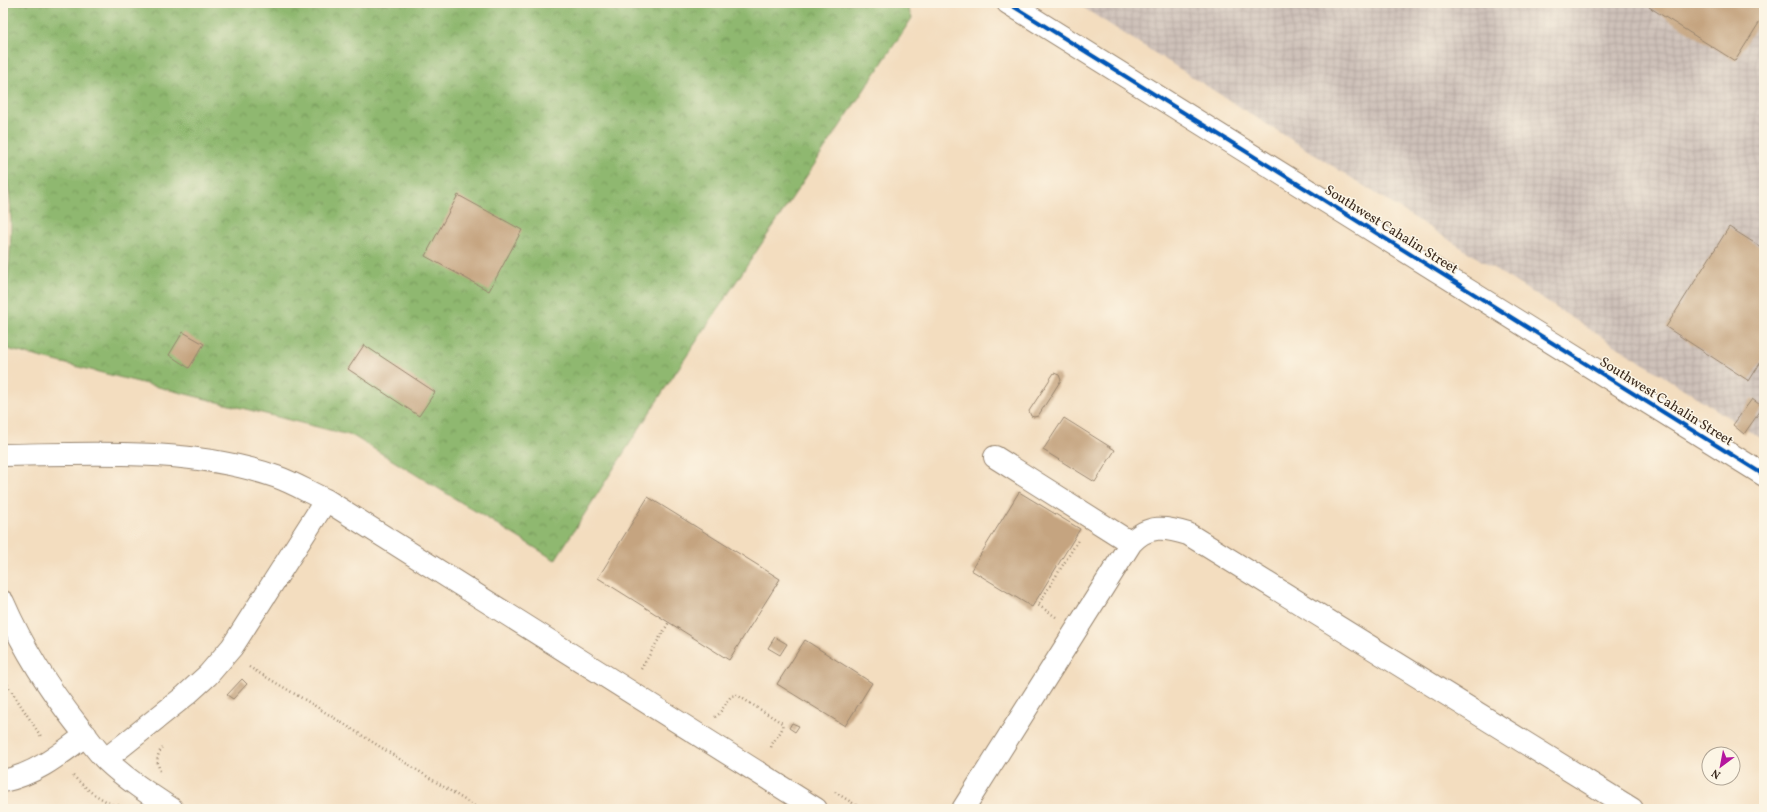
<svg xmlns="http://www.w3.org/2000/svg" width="1767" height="812" font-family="Vollkorn,serif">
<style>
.industrial{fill:url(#industrial-grid)}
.forest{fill:url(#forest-crowns);stroke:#657146}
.building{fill:#c5a480}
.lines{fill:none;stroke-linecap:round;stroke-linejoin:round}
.minor-casing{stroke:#97846e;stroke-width:24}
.path{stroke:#97846e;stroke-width:2.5;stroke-dasharray:1 3;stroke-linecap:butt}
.minor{stroke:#fff;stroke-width:22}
.cycleway-casing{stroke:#fcf5e5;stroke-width:6}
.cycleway{stroke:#0057b8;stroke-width:4}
.labels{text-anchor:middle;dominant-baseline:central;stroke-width:3;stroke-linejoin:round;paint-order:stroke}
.street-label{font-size:14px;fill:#3b2a1e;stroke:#fcf5e5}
</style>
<defs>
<pattern id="industrial-grid" width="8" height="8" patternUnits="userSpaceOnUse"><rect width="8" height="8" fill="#cec1b9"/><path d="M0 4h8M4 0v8" fill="none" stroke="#b2a69f"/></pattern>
<pattern id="forest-crowns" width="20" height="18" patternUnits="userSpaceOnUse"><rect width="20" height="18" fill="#8fb86f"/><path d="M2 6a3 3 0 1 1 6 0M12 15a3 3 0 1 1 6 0" fill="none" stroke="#76965b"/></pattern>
</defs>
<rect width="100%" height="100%" fill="#fcf5e5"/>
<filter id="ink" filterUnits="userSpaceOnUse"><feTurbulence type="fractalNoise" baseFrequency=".025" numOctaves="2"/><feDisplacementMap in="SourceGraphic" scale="8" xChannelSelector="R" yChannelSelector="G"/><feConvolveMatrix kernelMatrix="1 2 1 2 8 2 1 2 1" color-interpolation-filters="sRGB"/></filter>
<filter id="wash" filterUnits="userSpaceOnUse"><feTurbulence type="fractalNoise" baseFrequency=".012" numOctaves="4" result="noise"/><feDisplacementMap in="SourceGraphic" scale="16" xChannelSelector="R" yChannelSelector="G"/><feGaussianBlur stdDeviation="0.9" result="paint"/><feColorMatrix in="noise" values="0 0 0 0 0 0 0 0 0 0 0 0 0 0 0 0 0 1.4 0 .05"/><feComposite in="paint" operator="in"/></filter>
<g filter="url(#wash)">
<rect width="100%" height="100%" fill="#f3ddbf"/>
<path class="industrial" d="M1076 3H1764V440Z"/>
<path class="forest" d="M3 3H906L912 18 664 390 555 560 353 436 3 348C3 289 21 222 3 165Z"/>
<g id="blocks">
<path class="building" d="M1651 3H1764V15L1735 61 1649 7Z
M458 195 522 230 489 291 425 256Z
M1729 227 1764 249V357L1749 381 1666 327Z
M183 332 204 344 189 368 169 355Z
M364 345 435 392 419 416 348 369Z
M1054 373 1059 375 1061 380 1038 416 1034 417 1031 416 1029 411Z
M1752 399 1763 407 1744 434 1733 425Z
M1064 418 1115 450 1095 482 1043 450Z
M1019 492 1080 529 1032 607 971 570Z
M648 497 780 579 729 660 598 578Z
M775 637 787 644 780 655 768 648Z
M805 640 872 683 845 726 777 684Z
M242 679 247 684 233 699 227 695Z
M792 723 799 726 795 732 789 728Z"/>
</g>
</g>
<g filter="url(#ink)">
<use href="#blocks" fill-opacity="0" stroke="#97846e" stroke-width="1"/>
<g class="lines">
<g class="minor-casing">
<path id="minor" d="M1008 3 1764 475
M3 455C91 454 193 447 277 477 294 483 310 493 326 500L816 809
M995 457 1131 543
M3 602C23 648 48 688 79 727 88 738 96 750 106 760 126 779 149 794 172 809
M106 759 186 695 208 675 232 647 326 500
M3 781C36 774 59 755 86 735
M963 809 1131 543C1148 524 1166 527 1188 534L1632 809"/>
</g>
<path class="path" d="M1056 617 1038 605 1079 539
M249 667 312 704 479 809
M641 669 669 622
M3 678 42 738
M715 717 719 714 731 696 737 695 782 723C785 733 770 740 771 750
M160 771C157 762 156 756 162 748
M73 776 92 793 116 807 121 804
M835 792 862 809"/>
<use href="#minor" class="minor"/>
<g class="cycleway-casing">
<path id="cycleway" d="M1008 3 1764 475"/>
</g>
<use href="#cycleway" class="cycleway"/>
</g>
</g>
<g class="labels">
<g class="street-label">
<text transform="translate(1391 230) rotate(32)">Southwest Cahalin Street</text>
<text transform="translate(1666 402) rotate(32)">Southwest Cahalin Street</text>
</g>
</g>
<rect width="1767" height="812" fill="none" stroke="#fcf5e5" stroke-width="16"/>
<g transform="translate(1721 766) rotate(212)"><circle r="19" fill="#fcf5e5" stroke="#afa495"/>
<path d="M0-3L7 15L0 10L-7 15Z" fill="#b5179e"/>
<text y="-6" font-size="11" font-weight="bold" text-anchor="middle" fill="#3b2a1e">N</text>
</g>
</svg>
